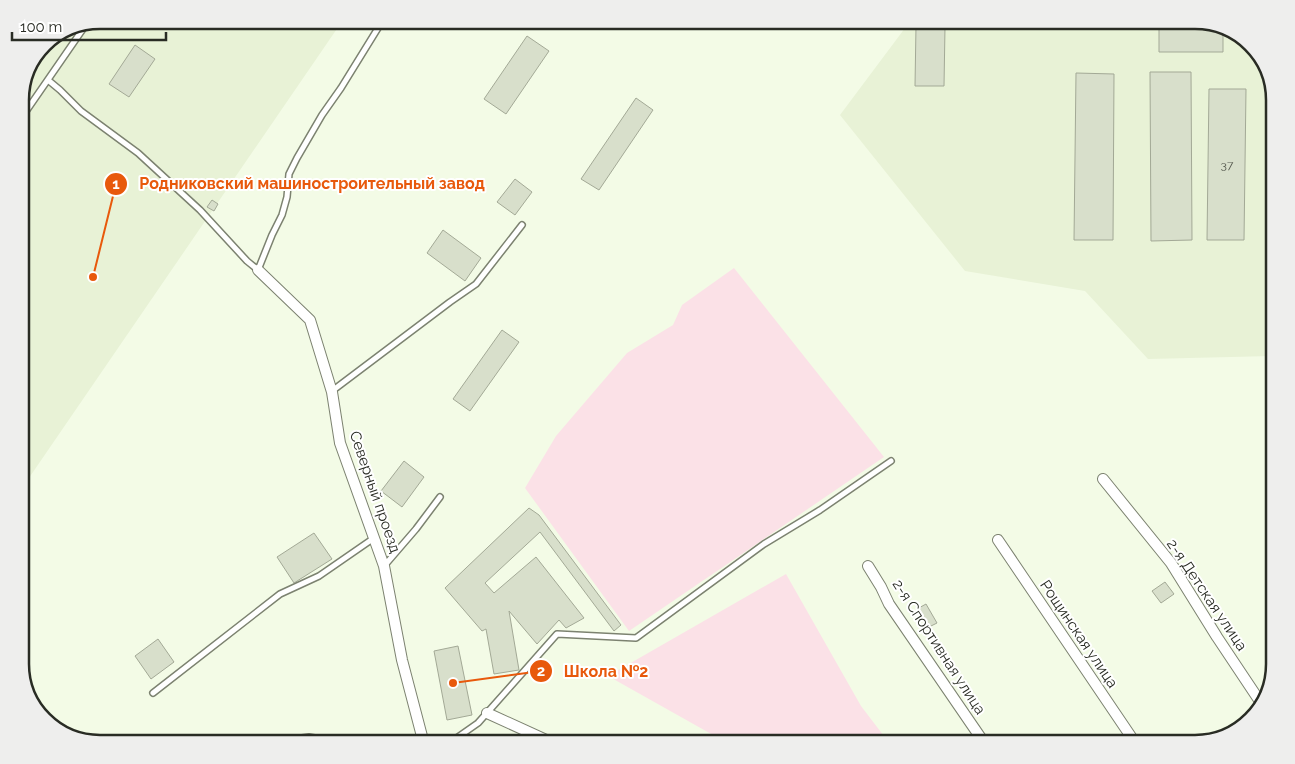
<svg xmlns="http://www.w3.org/2000/svg" width="1295" height="764" font-family="Raleway,sans-serif">
<style>
.built{fill:#e8f2d6}
.green{fill:#fbe1e7}
.building{fill:#d8dfcb;stroke:#a3a996}
.lines{fill:none;stroke-linecap:round;stroke-linejoin:round}
.lane-casing{stroke:#7c8270;stroke-width:8}
.street-casing{stroke:#7c8270;stroke-width:12}
.lane{stroke:#fff;stroke-width:5}
.street{stroke:#fff;stroke-width:10}
.labels{text-anchor:middle;dominant-baseline:central;stroke-width:4;stroke-linejoin:round;paint-order:stroke}
.number-label{font-size:12px;fill:#55594e}
.street-label{font-size:15px;fill:#292c24;stroke:#fff}
.rim{fill:none;stroke:#292c24;stroke-width:2.5}
.leader{fill:none;stroke:#e8590c;stroke-width:2}
.callout-dot{fill:#e8590c;stroke:#fff;stroke-width:2}
.mark-label{font-size:15px;text-anchor:middle;font-weight:bold;fill:#fff}
.callout-label{font-size:16px;text-anchor:middle;font-weight:bold;fill:#e8590c;stroke:#fff;stroke-width:4;stroke-linejoin:round;paint-order:stroke}
</style>
<rect width="100%" height="100%" fill="#f3fbe6"/>
<path class="built" d="M99 20H343L20 491V95L43 43Z
M911 20H1196L1236 31 1264 59 1275 94V356L1148 359 1085 291 965 271 840 115Z"/>
<path class="green" d="M734 268 884 457 629 631 525 488 556 436 627 353 673 325 682 305Z
M786 574 861 706 890 744H729L608 676Z"/>
<path class="building" d="M916 26 945 27 944 86H915Z
M1159 28H1223V52H1159Z
M527 36 549 51 506 114 484 99Z
M135 45 155 59 129 97 109 84Z
M1150 72H1191L1192 240 1151 241Z
M1076 73 1114 74 1113 240H1074Z
M1209 89H1246L1244 240H1207Z
M636 98 653 110 599 190 581 179Z
M515 179 532 192 515 215 497 202Z
M212 200 218 204 214 211 207 207Z
M443 230 481 258 465 281 427 253Z
M502 330 519 342 470 411 453 399Z
M404 461 424 477 402 507 381 491Z
M529 508 539 515 621 625 614 631 540 532 485 583 494 593 536 557 584 618 566 628 559 620 537 644 509 611 519 670 494 674 486 629 482 631 445 588Z
M314 533 332 559 294 583 277 557Z
M1165 582 1174 594 1161 603 1152 591Z
M926 604 937 623 927 628 917 609Z
M158 639 174 662 151 679 135 656Z
M458 646 472 715 447 720 434 651Z"/>
<g class="lines">
<g class="lane-casing">
<path id="lane" d="M48 80 60 90 81 111 138 153 200 210 247 261 258 270 272 235 282 215 287 197 289 174 297 158 322 115 341 88 383 20
M20 120 85 26
M332 391 450 302 476 284 522 225
M385 565 416 529 440 497
M153 693 280 594 319 576 374 538
M258 744 309 737 348 744
M448 744 478 723 557 634 636 638 764 544 820 510 891 461"/>
</g>
<g class="street-casing">
<path id="street" d="M258 270 310 320 332 392 340 443 384 566 402 660 424 744
M1103 479 1171 563 1217 637 1263 706
M998 540 1136 744
M868 566 881 587 889 604 985 744
M487 713 555 744"/>
</g>
<use href="#lane" class="lane"/>
<use href="#street" class="street"/>
</g>
<g class="labels">
<g class="number-label">
<text x="1227" y="165">37</text>
</g>
<g class="street-label">
<text transform="translate(375 492) rotate(71)">Северный проезд</text>
<text transform="translate(1207 595) rotate(56)">2-я Детская улица</text>
<text transform="translate(1079 634) rotate(56)">Рощинская улица</text>
<text transform="translate(939 647) rotate(57)">2-я Спортивная улица</text>
</g>
</g>
<path d="M0 0H1295V764H0ZM100 29H1195A71 71 0 0 1 1266 100V664A71 71 0 0 1 1195 735H100A71 71 0 0 1 29 664V100A71 71 0 0 1 100 29Z" fill="#eeeeed" fill-rule="evenodd"/>
<path class="rim" d="M100 29H1195A71 71 0 0 1 1266 100V664A71 71 0 0 1 1195 735H100A71 71 0 0 1 29 664V100A71 71 0 0 1 100 29Z"/>
<path class="leader" d="M93 277L116 184M453 683L541 671"/>
<g class="callout-dot">
<circle cx="93" cy="277" r="5"/>
<circle cx="453" cy="683" r="5"/>
<circle cx="116" cy="184" r="12"/>
<circle cx="541" cy="671" r="12"/>
</g>
<g class="mark-label">
<text x="116" y="189">1</text>
<text x="541" y="676">2</text>
</g>
<g class="callout-label">
<text x="312" y="189">Родниковский машиностроительный завод</text>
<text x="606" y="677">Школа №2</text>
</g>
<path d="M12 32v8h154v-8" fill="none" stroke="#292c24" stroke-width="2.5"/>
<text x="20" y="32" font-size="15" fill="#292c24" stroke="#ffffff" stroke-width="4" paint-order="stroke">100 m</text>
</svg>
